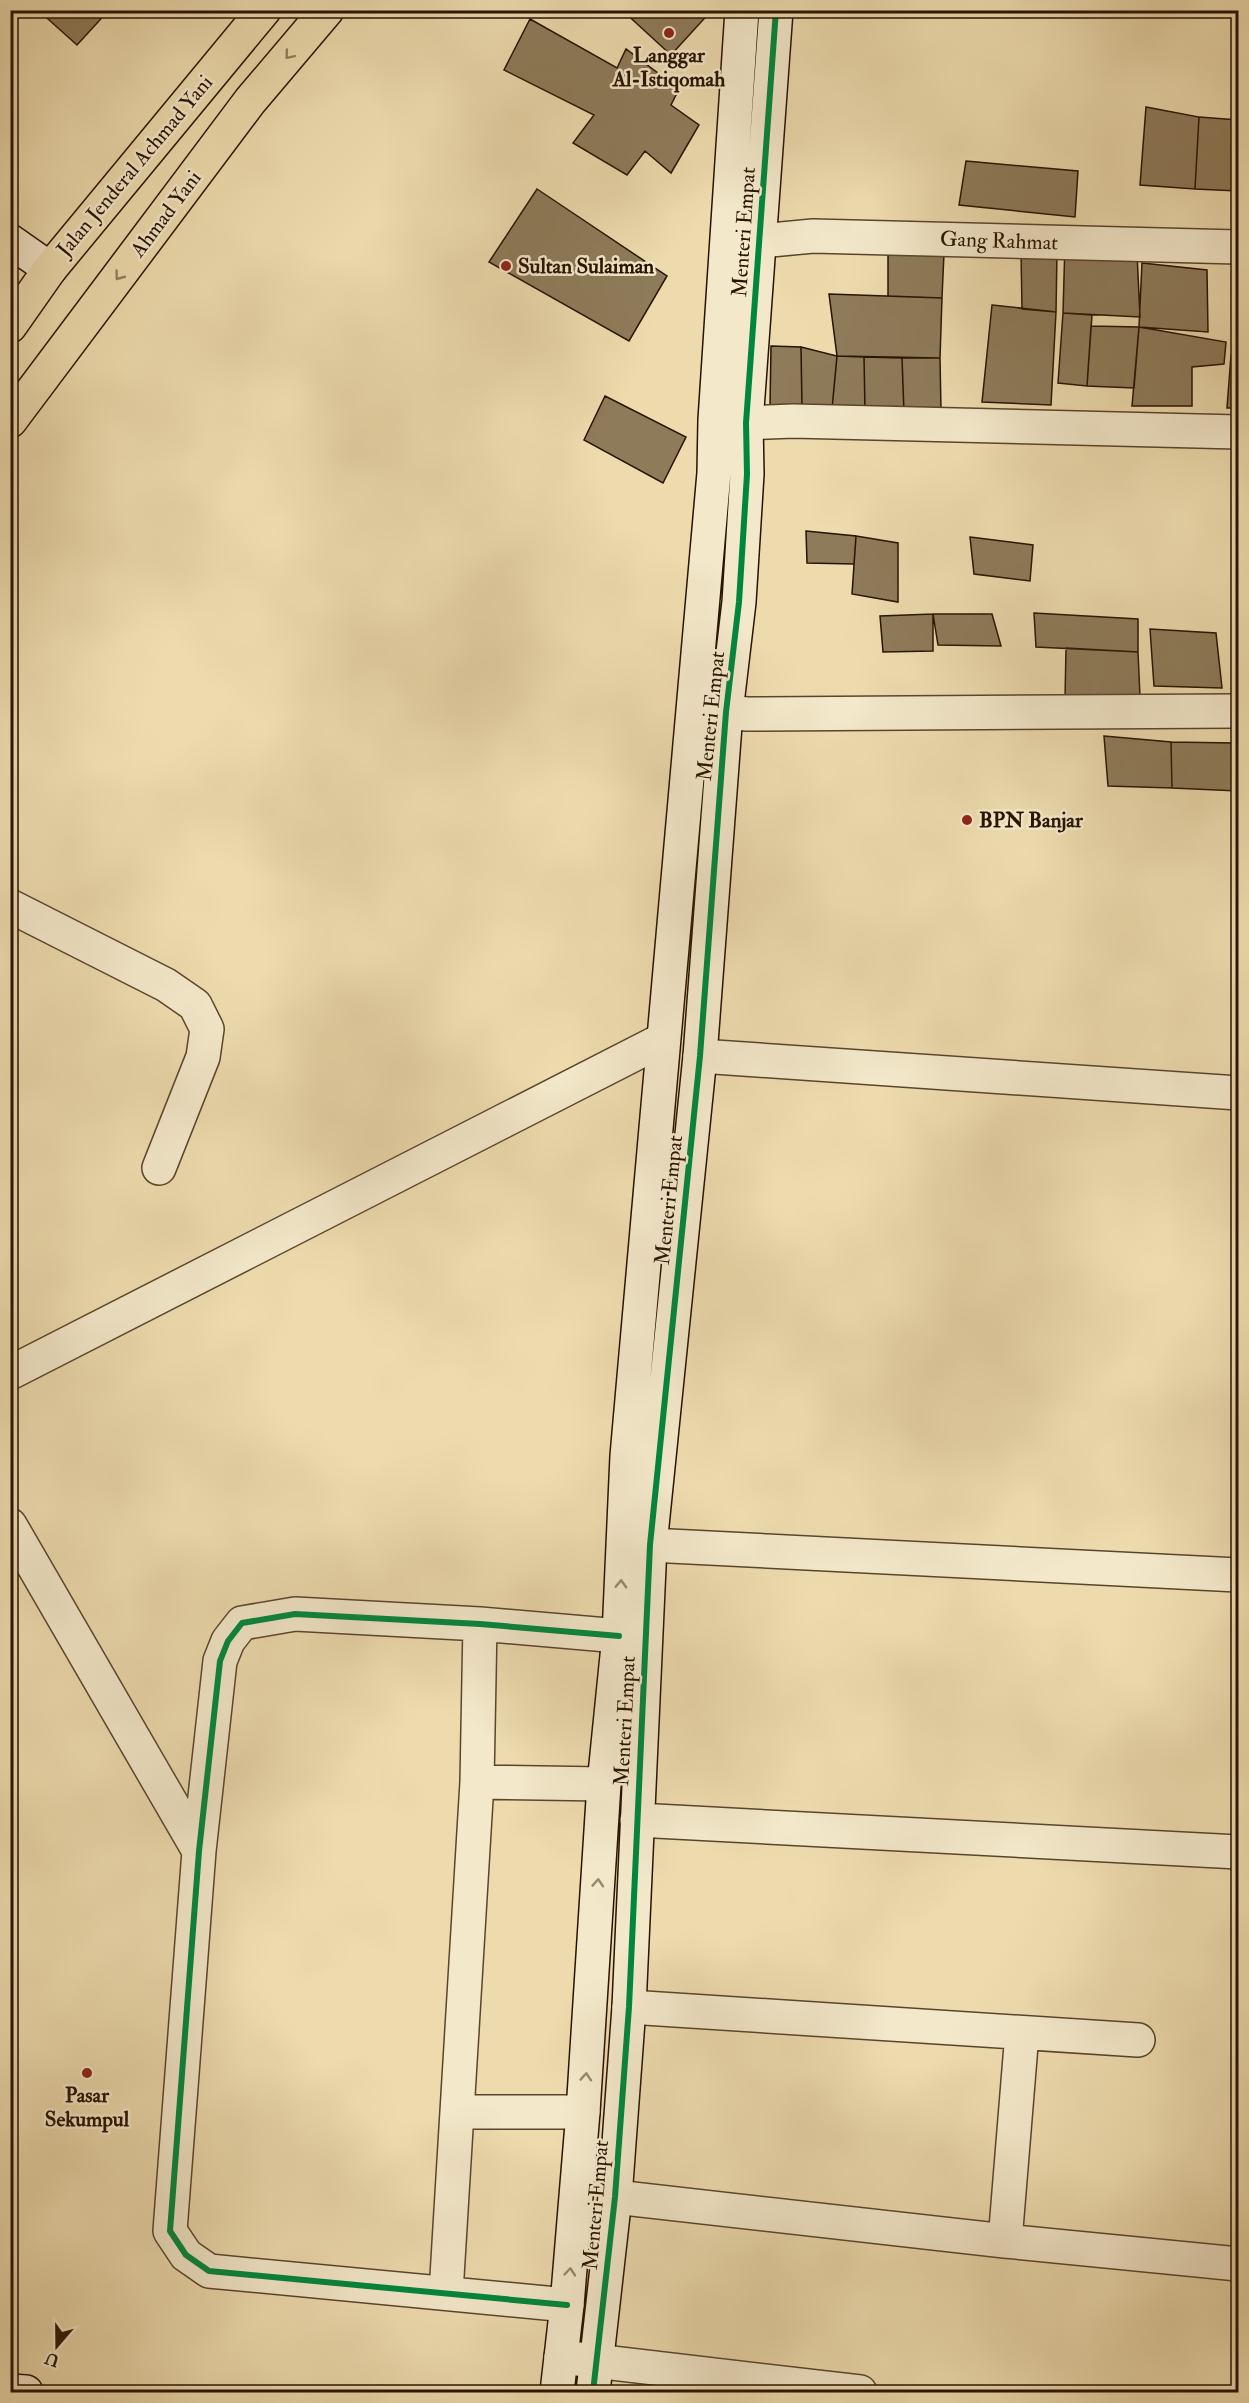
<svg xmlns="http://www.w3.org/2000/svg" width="1249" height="2403" font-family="'IM FELL Double Pica',serif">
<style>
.building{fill:#8e7b5a;stroke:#281300;stroke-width:1.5}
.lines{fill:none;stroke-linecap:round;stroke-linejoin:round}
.street-casing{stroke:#59452c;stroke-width:36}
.secondary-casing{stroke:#281300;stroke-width:36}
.highway-casing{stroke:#281300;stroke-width:36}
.street{stroke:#f3e8ca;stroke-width:33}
.secondary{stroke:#f3e8ca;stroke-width:33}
.highway{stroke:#eddbae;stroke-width:33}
.cycleway-casing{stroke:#f3e8ca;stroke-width:10}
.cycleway{stroke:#00873e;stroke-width:6}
.oneway{stroke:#948160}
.oneway2{stroke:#98886f}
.poi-dot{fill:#8f2418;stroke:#f3e8ca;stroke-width:2}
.labels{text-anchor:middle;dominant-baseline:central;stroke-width:5;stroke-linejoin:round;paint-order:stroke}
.poi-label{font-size:21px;font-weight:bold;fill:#281300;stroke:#f3e8ca}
.street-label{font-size:21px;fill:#281300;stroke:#f3e8ca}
</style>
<rect width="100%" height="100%" fill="#eddbae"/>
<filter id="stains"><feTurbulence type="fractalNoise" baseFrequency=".00333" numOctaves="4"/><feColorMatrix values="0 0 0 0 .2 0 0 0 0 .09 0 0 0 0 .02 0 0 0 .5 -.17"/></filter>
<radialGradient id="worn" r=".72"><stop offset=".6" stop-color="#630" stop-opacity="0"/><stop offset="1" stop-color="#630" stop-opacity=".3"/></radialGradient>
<path class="building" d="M38 10H109L77 45Z
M622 10H712L671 55Z
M530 19 617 68 626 49 679 89 671 105 699 125 671 173 645 151 627 175 573 143 594 115 504 70Z
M1146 107 1199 117 1195 189 1140 185Z
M1199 117 1238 120V191L1195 189Z
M966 161 1078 171 1075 217 959 205Z
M537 189 667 276 629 341 489 262Z
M1065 243 1137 253 1140 317 1063 313Z
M888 250 944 253 942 298 888 296Z
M1021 251 1057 252 1056 312 1022 309Z
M1142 263 1207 270 1208 332 1139 327Z
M829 294 942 298 940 358 837 356Z
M992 305 1056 312 1051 405 982 402Z
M1063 313 1092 315 1087 386 1058 383Z
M1091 326 1139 327 1134 388 1087 386Z
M1139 327 1226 342 1224 364 1192 367V406H1132Z
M771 346 801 347 802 408 770 406Z
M801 347 837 356 832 409 802 408Z
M1231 355H1238V408H1227Z
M837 356 864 357 865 410 832 409Z
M864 357 902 358 904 413 865 410Z
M902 358H940L941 410 904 413Z
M605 396 686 437 663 483 584 440Z
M806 531 856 536 854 564 807 563Z
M856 536 898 543V602L852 594Z
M970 537 1033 545 1030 581 974 574Z
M1034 613 1138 619V652L1036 647Z
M933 614H992L1001 646 938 645Z
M933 614V651L883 652 880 616Z
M1150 629 1216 633 1222 688 1154 686Z
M1066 648 1138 652 1140 697 1065 699Z
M1104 736 1171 742 1172 788 1108 786Z
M1171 742 1235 743 1238 791 1172 788Z"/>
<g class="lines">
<g class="street-casing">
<path id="street" d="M760 241 813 236 1238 247
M746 423 793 421 1238 432
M726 712 747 714 1238 711
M10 906 166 985 195 1005 207 1029 203 1057 159 1168
M700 1056 1238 1093
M10 1373 662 1040
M10 1525 199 1851
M650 1545 1238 1575
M477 1782 604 1784
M637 1820 1238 1852
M629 2007 1138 2040
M457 2112H583
M615 2197 1005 2241 1238 2264
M1005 2241 1022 2033
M446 2293 477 1782 480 1624
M567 2305 209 2271 186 2255 170 2231 199 1851 220 1661 228 1641 242 1623 295 1614 480 1624 619 1636
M561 2357 860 2392"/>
</g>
<g class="secondary-casing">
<path id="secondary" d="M10 241 50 269
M10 2391 26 2392
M557 2392 567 2305 583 2112 604 1784 619 1636 627 1456 714 473 715 420 742 10
M593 2392 615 2197 629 2007 650 1545 700 1056 726 712 739 602 747 474 746 423 776 10"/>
</g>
<g class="highway-casing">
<path id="highway" d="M10 326 50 269 264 10
M10 421 250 101 327 10"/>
</g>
<use href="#street" class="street"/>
<use href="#secondary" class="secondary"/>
<use href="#highway" class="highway"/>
<g class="cycleway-casing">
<path id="cycleway" d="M567 2305 209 2271 186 2255 170 2231 199 1851 220 1661 228 1641 242 1623 295 1614 480 1624 619 1636
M593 2392 615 2197 629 2007 650 1545 700 1056 726 712 739 602 747 474 746 423 776 10"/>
</g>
<use href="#cycleway" class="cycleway"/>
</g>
<defs><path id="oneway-chevron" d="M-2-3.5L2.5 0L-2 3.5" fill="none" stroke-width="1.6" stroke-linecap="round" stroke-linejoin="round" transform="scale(1.5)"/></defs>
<g class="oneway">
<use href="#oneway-chevron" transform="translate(289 55) rotate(130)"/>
<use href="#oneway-chevron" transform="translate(119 276) rotate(127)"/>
</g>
<g class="oneway2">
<use href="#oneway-chevron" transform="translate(621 1584) rotate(-88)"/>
<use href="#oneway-chevron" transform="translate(598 1883) rotate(-86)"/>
<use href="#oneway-chevron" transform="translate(586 2077) rotate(-86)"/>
<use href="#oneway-chevron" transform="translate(570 2272) rotate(-85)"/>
</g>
<g class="poi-dot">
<circle cx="669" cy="33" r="6"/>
<circle cx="506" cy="266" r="6"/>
<circle cx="967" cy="820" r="6"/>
<circle cx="87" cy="2073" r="6"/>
</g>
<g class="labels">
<g class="poi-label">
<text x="669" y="55">Langgar<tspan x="669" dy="24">Al-Istiqomah</tspan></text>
<text x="518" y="266" text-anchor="start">Sultan Sulaiman</text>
<text x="979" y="820" text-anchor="start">BPN Banjar</text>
<text x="87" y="2095">Pasar<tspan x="87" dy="24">Sekumpul</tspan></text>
</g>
<g class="street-label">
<text transform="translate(135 166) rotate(-50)">Jalan Jenderal Achmad Yani</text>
<text transform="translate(166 214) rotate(-53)">Ahmad Yani</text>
<text transform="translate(744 232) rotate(-86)">Menteri Empat</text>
<text transform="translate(999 241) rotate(2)">Gang Rahmat</text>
<text transform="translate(711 716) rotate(-84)">Menteri Empat</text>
<text transform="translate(669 1200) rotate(-84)">Menteri Empat</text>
<text transform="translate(625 1721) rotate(-87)">Menteri Empat</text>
<text transform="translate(596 2205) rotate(-85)">Menteri Empat</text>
</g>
</g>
<rect width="1249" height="2403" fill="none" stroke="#eddbae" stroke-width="36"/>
<rect x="12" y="12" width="1225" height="2379" fill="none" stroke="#281300" stroke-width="3"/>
<rect x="18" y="18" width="1213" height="2367" fill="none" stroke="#281300" stroke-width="1.5"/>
<g transform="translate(57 2346) rotate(200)" stroke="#f3e8ca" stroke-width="4.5" paint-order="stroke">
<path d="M0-4.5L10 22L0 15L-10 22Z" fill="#281300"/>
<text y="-9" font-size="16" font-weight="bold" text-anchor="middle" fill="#281300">U</text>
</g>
<rect width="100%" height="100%" filter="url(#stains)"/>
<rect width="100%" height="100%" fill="url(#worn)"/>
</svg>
